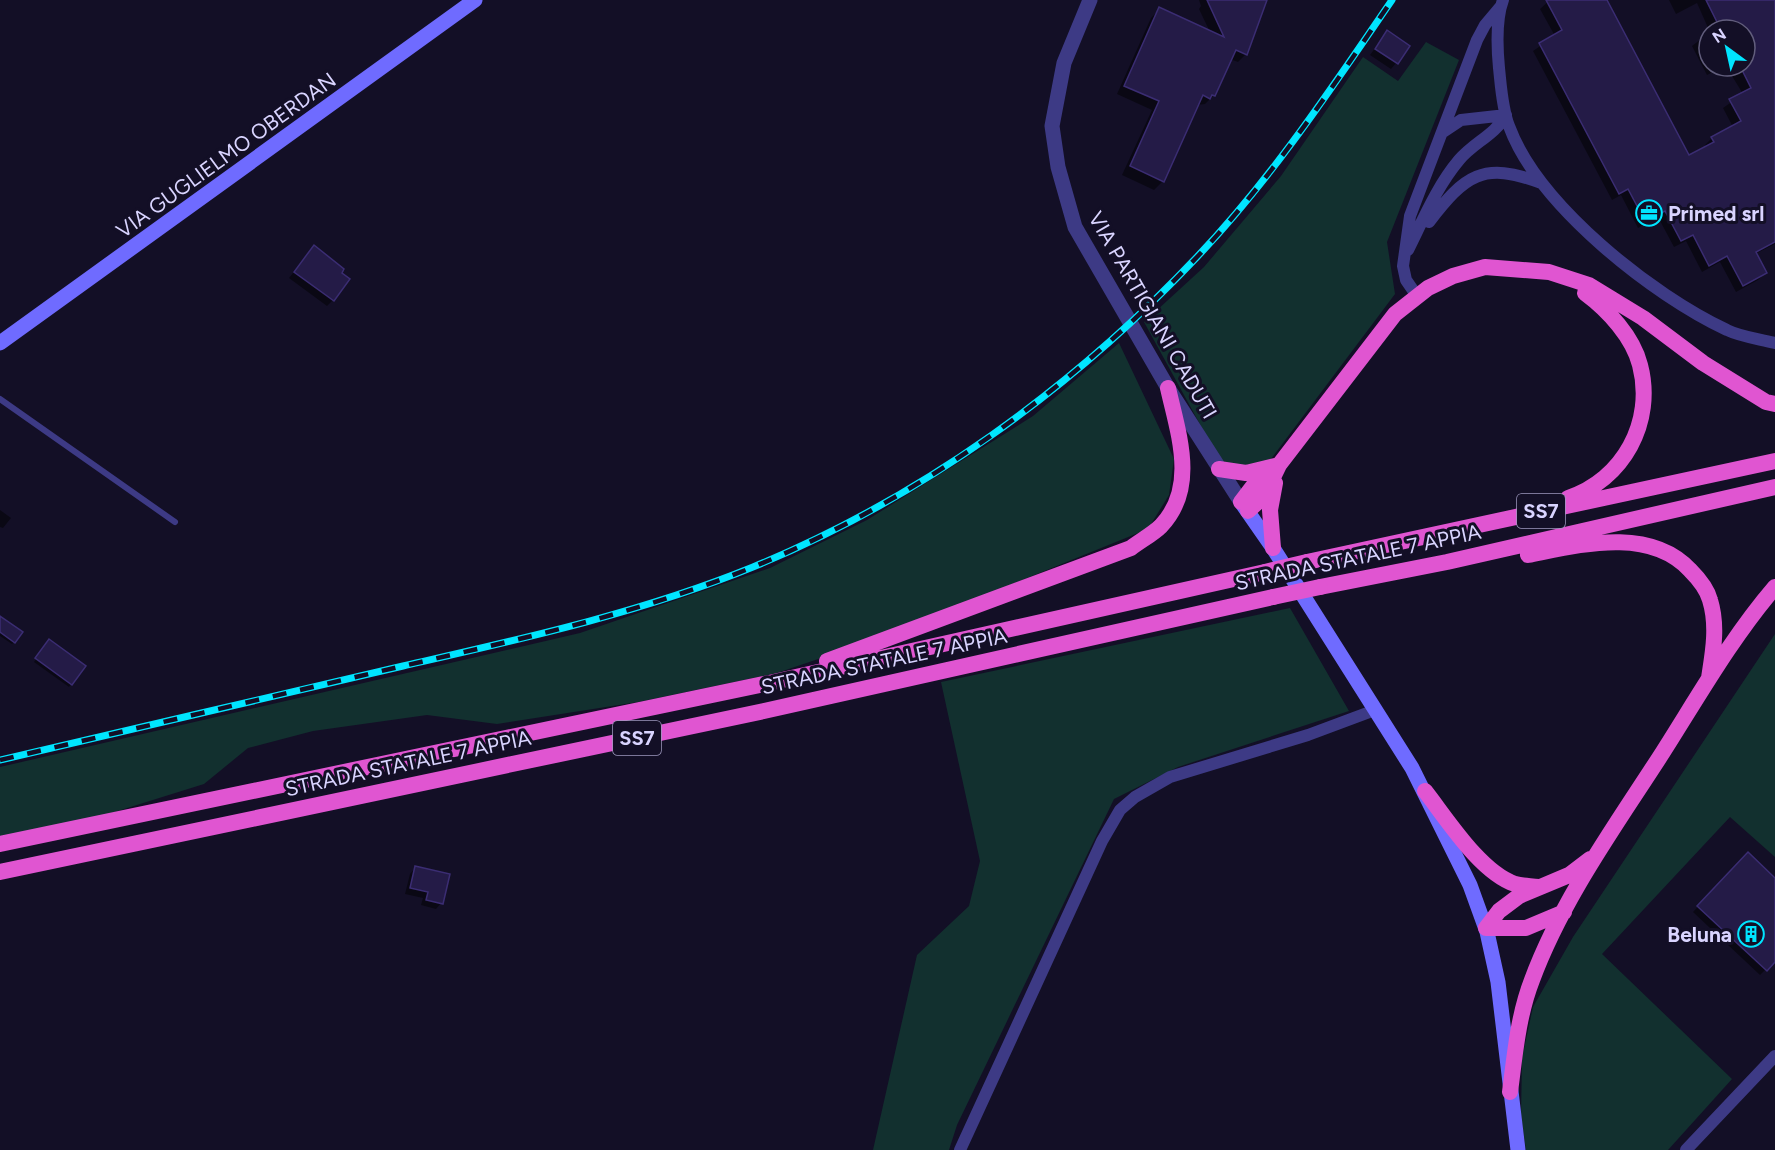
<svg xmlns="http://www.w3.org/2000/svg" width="1775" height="1150" font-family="Figtree,sans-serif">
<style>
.green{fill:#12302f}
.shadow{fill:#0007}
.building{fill:#241b47;stroke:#3b2d73;stroke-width:1.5}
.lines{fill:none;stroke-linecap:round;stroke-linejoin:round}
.service{stroke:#3d3a85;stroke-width:6}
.minor{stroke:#3d3a85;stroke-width:12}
.tertiary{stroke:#3d3a85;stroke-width:15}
.secondary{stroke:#6f6bff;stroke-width:15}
.trunk{stroke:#e055d1;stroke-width:16}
.rail-casing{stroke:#00e5ff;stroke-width:7}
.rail{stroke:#130f26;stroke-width:4.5;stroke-dasharray:14;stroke-linecap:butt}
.trunk-bridge{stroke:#e055d1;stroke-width:16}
.labels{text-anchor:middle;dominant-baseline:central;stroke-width:6;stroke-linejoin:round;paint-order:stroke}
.shield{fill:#130f26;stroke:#9e99be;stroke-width:1.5}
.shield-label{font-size:20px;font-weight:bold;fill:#d9d4ff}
.street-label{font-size:21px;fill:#d9d4ff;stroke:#130f26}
.poi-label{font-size:21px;font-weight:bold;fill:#d9d4ff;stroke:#130f26;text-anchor:start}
</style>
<rect width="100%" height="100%" fill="#130f26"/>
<path class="green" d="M1426 42 1459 60 1387 242 1395 294 1268 463 1240 469 1219 459 1144 322 1204 267 1281 176 1363 57 1398 81Z
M1119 343 1174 459 1169 495 1148 529 877 639 777 673 638 702 497 724 427 715 313 731 248 748 204 784 76 824 0 840V767L580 633 770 568 867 520 1033 416Z
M1290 608 1349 711 1178 767 1114 799 957 1125 949 1150H873L917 955 969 906 980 861 941 682Z
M1775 634V857L1730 817 1602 954 1732 1079 1668 1150H1526L1521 1115 1522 1058 1533 1007 1573 937Z"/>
<path class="shadow" d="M1199 0H1266L1246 54 1238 62 1230 59 1214 95 1205 104 1197 105 1163 181 1154 190 1122 175 1152 110 1117 94 1151 18 1160 9 1210 32 1199 9 1201 6Z
M1550 0H1606L1689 157 1706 148 1705 145 1712 138 1733 127 1723 108 1743 94 1726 66H1745V30H1709L1697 3 1676 14 1669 0H1775V244L1755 254 1765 273 1758 280 1736 292 1720 262 1702 272 1686 241 1674 247 1658 217 1638 228 1621 195 1612 200 1533 51 1555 36 1540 9Z
M1387 32 1396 63 1391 69 1370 55Z
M1709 33V66H1725L1707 75 1692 46Z
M314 247 339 273 333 300 327 306 289 278Z
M0 510 11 518 3 528 0 527Z
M0 617 14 642 12 644 0 636Z
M47 643 71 684 69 687 34 662Z
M1748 854 1775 880V960L1760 975 1693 912Z
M415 868 441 903 436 909 421 905 423 898 405 894 410 874Z"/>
<path class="building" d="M1207 0H1267L1247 55 1236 50 1215 96 1212 95 1210 99 1203 95 1164 182 1130 166 1159 101 1124 86 1159 7 1224 37Z
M1546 0H1607L1689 155 1714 142 1711 137 1741 121 1729 99 1751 88 1740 66H1745V30H1721L1706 0H1775V242L1756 252 1767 273 1743 286 1727 256 1709 266 1693 235 1681 241 1665 211 1645 221 1628 189 1619 194 1539 43 1562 30Z
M1387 30 1410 46 1398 64 1375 49Z
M314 245 344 269 342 273 350 279 334 301 294 272Z
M0 616 23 632 15 643 0 632Z
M49 639 86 666 72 685 35 658Z
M1748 852 1775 878V962L1767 971 1697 906Z
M415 866 450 874 443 904 426 900 428 892 410 888Z"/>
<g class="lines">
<path class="service" d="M0 399 175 522"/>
<path class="minor" d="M1503 0C1496 19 1497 47 1499 68 1501 86 1502 108 1509 126 1538 205 1652 295 1727 330 1741 337 1760 339 1775 343
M1443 132 1461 120 1506 115
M1429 222C1465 175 1483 161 1541 183
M1408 250C1423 220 1437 186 1459 160 1473 143 1495 135 1506 115
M1417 296 1406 280 1403 266 1410 216 1477 40 1485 25 1501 6
M960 1150 1102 841 1120 810 1135 797 1170 777 1308 735 1375 710
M1686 1150 1775 1056"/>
<path class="tertiary" d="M1090 0 1064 63 1052 126 1058 167 1075 227 1168 388 1241 502"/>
<path class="secondary" d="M0 343 475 0
M1241 502 1273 548 1412 768 1470 885 1487 932 1498 982 1518 1150"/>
<path class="trunk" d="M1219 469 1246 473 1279 465
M1568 498C1623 480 1655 422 1640 365 1633 337 1608 310 1585 293
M1241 502 1260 477 1271 470
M1248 511 1264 496 1279 465 1395 314 1428 288 1453 276 1485 267 1549 272 1589 285 1643 318 1703 363 1766 402 1775 404
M1273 548 1270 510 1275 483
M1528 555C1579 545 1649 526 1690 570 1698 578 1707 589 1710 600 1718 626 1713 652 1709 678
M1307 562 1775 461
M1320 587 1447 562 1775 487
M827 661 1131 548C1140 541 1153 534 1161 526 1198 487 1178 433 1168 388
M1425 791C1447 819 1480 872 1515 884 1522 886 1531 886 1538 887
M0 844 769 683 1265 572
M0 872 764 711 1273 597
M1486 928 1499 911 1519 896 1569 875 1590 859
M1486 928H1526L1564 912
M1510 1092C1515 1054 1518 1016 1532 980 1562 899 1616 825 1663 752 1698 697 1732 637 1775 587"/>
<g class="rail-casing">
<path id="rail" d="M0 760C134 729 269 697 403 666 521 639 640 613 753 567 921 498 1073 388 1197 257 1272 178 1331 89 1392 0"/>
</g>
<use href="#rail" class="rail"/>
<path class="trunk-bridge" d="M1265 572 1307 562
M1273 597 1320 587"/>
</g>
<defs>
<g id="office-ring" transform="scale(1.35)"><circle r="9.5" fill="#130f26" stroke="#00e5ff" stroke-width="1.5"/><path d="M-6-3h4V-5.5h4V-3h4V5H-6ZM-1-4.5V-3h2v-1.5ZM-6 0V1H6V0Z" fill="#00e5ff"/></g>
<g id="building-ring" transform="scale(1.35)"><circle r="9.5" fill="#130f26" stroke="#00e5ff" stroke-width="1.5"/><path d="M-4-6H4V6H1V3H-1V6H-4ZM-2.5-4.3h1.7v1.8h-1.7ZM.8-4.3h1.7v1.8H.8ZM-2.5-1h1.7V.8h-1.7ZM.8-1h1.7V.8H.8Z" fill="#00e5ff"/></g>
</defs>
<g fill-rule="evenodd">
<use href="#office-ring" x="1649" y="213"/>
<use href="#building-ring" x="1751" y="934"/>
</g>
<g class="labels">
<g class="shield">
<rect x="1517" y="494" width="48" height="34" rx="4.5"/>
<rect x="613" y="721" width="48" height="34" rx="4.5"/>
</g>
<g class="shield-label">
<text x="1541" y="511">SS7</text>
<text x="637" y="738">SS7</text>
</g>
<g class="street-label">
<text transform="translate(226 155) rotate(-36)">VIA GUGLIELMO OBERDAN</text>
<text transform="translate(1153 315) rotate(60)">VIA PARTIGIANI CADUTI</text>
<text transform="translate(1358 557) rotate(-12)">STRADA STATALE 7 APPIA</text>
<text transform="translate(884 661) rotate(-12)">STRADA STATALE 7 APPIA</text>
<text transform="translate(408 763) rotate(-12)">STRADA STATALE 7 APPIA</text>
</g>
<g class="poi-label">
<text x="1668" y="213">Primed srl</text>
<text x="1732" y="934" text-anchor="end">Beluna</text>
</g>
</g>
<g transform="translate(1727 48) rotate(327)"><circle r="28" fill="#130f26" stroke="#625e7d" stroke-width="1.5"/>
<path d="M0-4.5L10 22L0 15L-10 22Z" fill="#00e5ff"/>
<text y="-9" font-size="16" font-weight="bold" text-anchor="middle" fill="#d9d4ff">N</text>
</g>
</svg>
